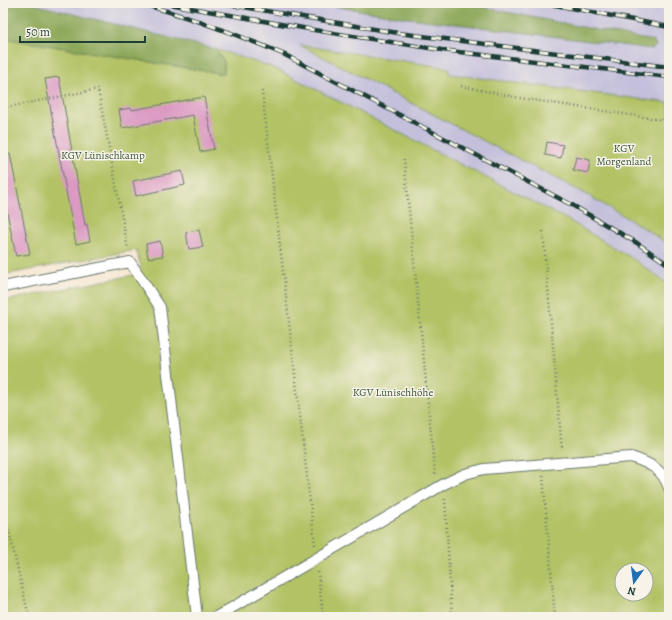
<svg xmlns="http://www.w3.org/2000/svg" width="672" height="620" font-family="Alegreya,serif">
<style>
.industrial{fill:#c4c0db}
.green{fill:#b2c265;stroke:#68804c;fill-rule:evenodd}
.forest{fill:#8da85a;stroke:#567247}
.building{fill:#db99c3}
.lines{fill:none;stroke-linecap:round;stroke-linejoin:round}
.lane-casing{stroke:#6a786b;stroke-width:12}
.path{stroke:#6a786b;stroke-width:2.5;stroke-dasharray:1 3;stroke-linecap:butt}
.lane{stroke:#fff;stroke-width:10}
.rail-casing{stroke:#1f3d34;stroke-width:4.5}
.rail{stroke:#f7f3e8;stroke-width:3;stroke-dasharray:9;stroke-linecap:butt}
.labels{text-anchor:middle;dominant-baseline:central;stroke-width:3;stroke-linejoin:round;paint-order:stroke}
.park-label{font-size:11px;fill:#3c583e;stroke:#f7f3e8}
</style>
<rect width="100%" height="100%" fill="#f7f3e8"/>
<filter id="ink" filterUnits="userSpaceOnUse"><feTurbulence type="fractalNoise" baseFrequency=".025" numOctaves="2"/><feDisplacementMap in="SourceGraphic" scale="8" xChannelSelector="R" yChannelSelector="G"/><feConvolveMatrix kernelMatrix="1 2 1 2 8 2 1 2 1" color-interpolation-filters="sRGB"/></filter>
<filter id="wash" filterUnits="userSpaceOnUse"><feTurbulence type="fractalNoise" baseFrequency=".012" numOctaves="4" result="noise"/><feDisplacementMap in="SourceGraphic" scale="16" xChannelSelector="R" yChannelSelector="G"/><feGaussianBlur stdDeviation="0.9" result="paint"/><feColorMatrix in="noise" values="0 0 0 0 0 0 0 0 0 0 0 0 0 0 0 0 0 1.4 0 .05"/><feComposite in="paint" operator="in"/></filter>
<g filter="url(#wash)">
<rect width="100%" height="100%" fill="#f6e6d2"/>
<path class="industrial" d="M29 3H315L401 17 657 45 652 41 461 3H634L669 10V103L449 74V68L302 45 582 192 644 228 669 245V285L632 258 274 68 215 49Z"/>
<path class="green" d="M3 38 224 74V61L215 49 274 68 321 92 568 220 632 258 669 285V290L665 288 669 371V617H3V301L133 275 141 267 136 250 3 275ZM622 570H646V594H622Z
M300 45 449 68V74L669 103V245L644 228 582 192Z"/>
<path class="forest" d="M3 3H29L215 49 224 61V74L3 38Z
M315 3H461L653 41 657 45 652 49 401 17Z"/>
<g id="blocks">
<path class="building" d="M59 77 85 225 87 224 90 241 76 244 45 79Z
M204 97 214 149 200 152 193 115 122 128 119 110 131 108 132 110Z
M547 142 563 145 561 158 545 155Z
M10 154 30 254 16 256 3 193V155Z
M576 157 590 160 588 173 573 170Z
M182 171 185 185 136 196 133 181Z
M199 230 203 247 189 249 186 232Z
M160 241 163 256 148 258 146 244Z"/>
</g>
</g>
<g filter="url(#ink)">
<use href="#blocks" fill-opacity="0" stroke="#6a786b" stroke-width="1"/>
<g class="lines">
<g class="lane-casing">
<path id="lane" d="M3 287 130 262 160 307 197 617
M216 617 444 484 465 474 484 469 631 457C649 463 663 469 669 488"/>
</g>
<path class="path" d="M461 86 520 98 669 121
M262 91 315 545
M3 108 98 89 128 249
M404 159 435 474
M543 231 562 450
M543 476 555 617
M445 499 452 617
M3 506 29 617
M318 572 323 617"/>
<use href="#lane" class="lane"/>
<g class="rail-casing">
<path id="rail" d="M139 3C190 17 237 34 285 55L572 205 637 243 669 265
M163 3 314 30 442 50 669 77
M219 3 398 33 669 67
M545 3 669 27"/>
</g>
<use href="#rail" class="rail"/>
</g>
</g>
<g class="labels">
<g class="park-label">
<text x="624" y="148">KGV<tspan x="624" dy="13">Morgenland</tspan></text>
<text x="103" y="155">KGV Lünischkamp</text>
<text x="393" y="392">KGV Lünischhöhe</text>
</g>
</g>
<rect width="672" height="620" fill="none" stroke="#f7f3e8" stroke-width="16"/>
<g transform="translate(634 582) rotate(194)"><circle r="19" fill="#f7f3e8" stroke="#a1aaa0"/>
<path d="M0-3L7 15L0 10L-7 15Z" fill="#1f6fb2"/>
<text y="-6" font-size="11" font-weight="bold" text-anchor="middle" fill="#1f3d34">N</text>
</g>
<path d="M20 36v6h125v-6" fill="none" stroke="#1f3d34" stroke-width="2"/>
<text x="26" y="36" font-size="12" fill="#1f3d34" stroke="#f7f3e8" stroke-width="3" paint-order="stroke">50 m</text>
</svg>
